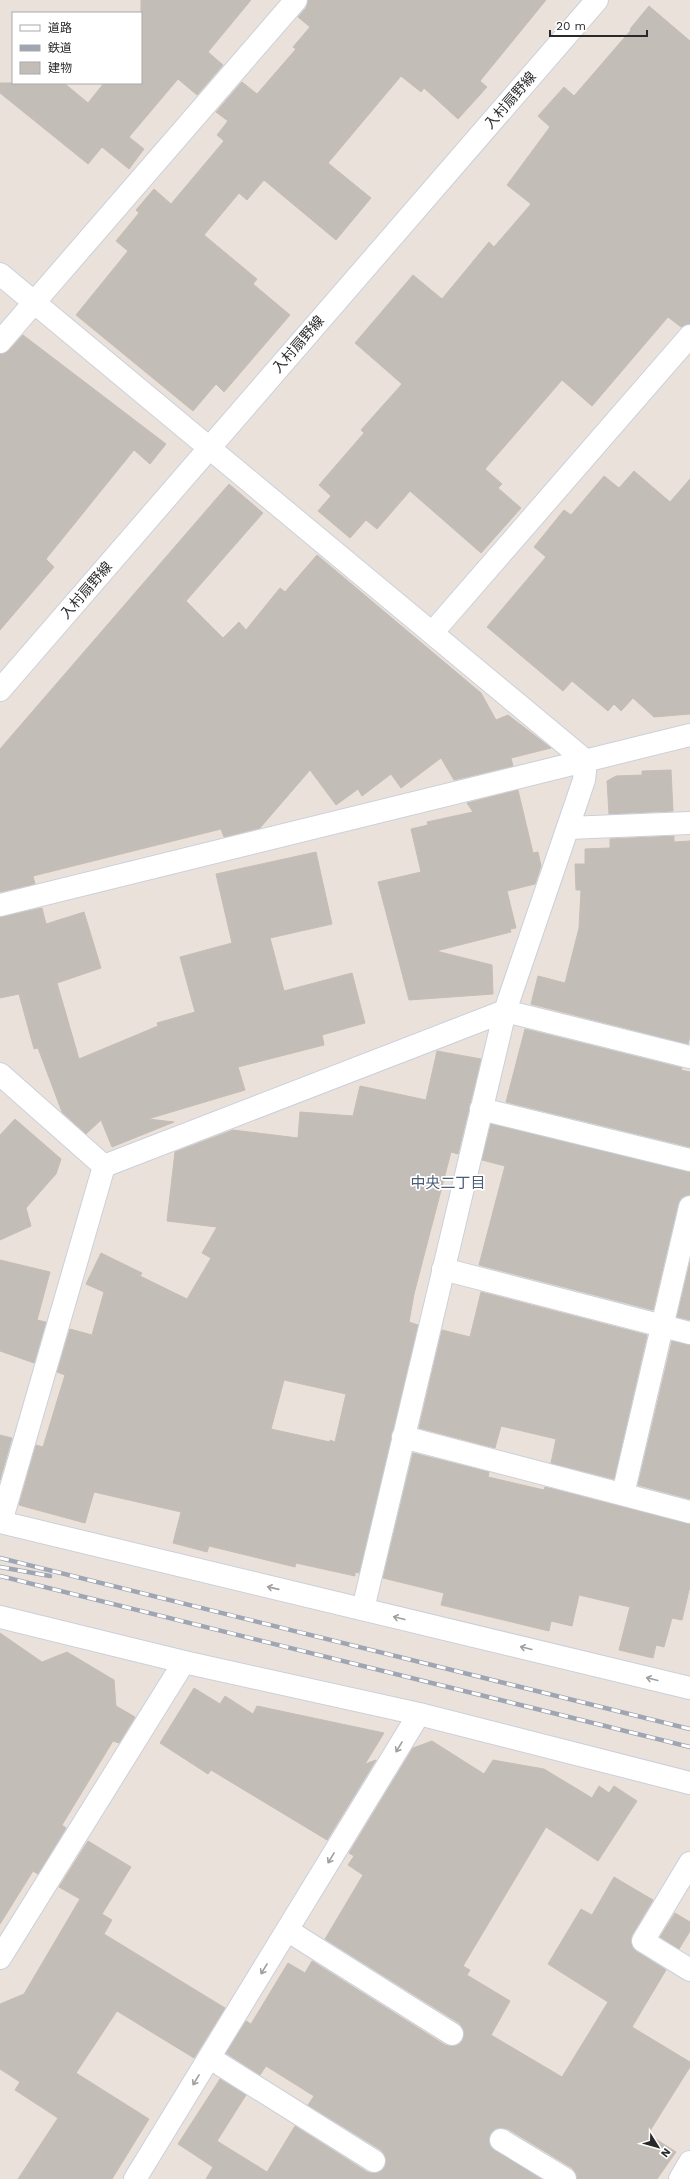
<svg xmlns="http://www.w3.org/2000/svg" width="690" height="2179" font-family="'Work Sans','Noto Sans JP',sans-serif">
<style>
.building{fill:#c3bdb7;stroke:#c6bdb5;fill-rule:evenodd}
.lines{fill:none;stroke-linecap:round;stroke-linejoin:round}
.minor-casing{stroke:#cad0db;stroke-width:24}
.minor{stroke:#fff;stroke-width:22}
.rail-casing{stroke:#9ea5b3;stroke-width:4.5}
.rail{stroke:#fff;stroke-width:3;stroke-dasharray:9;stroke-linecap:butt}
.oneway{stroke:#9f9f9f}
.labels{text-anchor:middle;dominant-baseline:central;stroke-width:3.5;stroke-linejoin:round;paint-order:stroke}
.street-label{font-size:14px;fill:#292929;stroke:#fff}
.neighbourhood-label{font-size:15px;fill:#4b5c78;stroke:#fff}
</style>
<rect width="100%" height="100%" fill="#ebe1db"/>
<path class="building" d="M141 0H251L208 52 223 65 197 95 178 79 129 137 144 149 129 169 102 147 88 164 0 93V83H64L88 103 104 83H141Z
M308 0H546L480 81 487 87 458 119 424 88 421 92 401 76 328 163 371 198 336 240 264 180 247 200 239 193 204 235 257 279 253 284 290 315 224 392 216 384 193 411 76 315 128 251 116 241 139 213 136 210 154 189 171 204 224 141 217 135 228 121 216 112 242 82 257 94 296 49 293 47 310 27 298 17 306 8Z
M649 6 690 41V324L681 327 668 317 592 406 562 380 485 469 502 484 498 488 521 508 481 553 410 491 377 529 366 520 350 538 318 511 331 496 319 485 364 433 361 430 402 384 355 343 413 275 442 299 489 242 494 247 531 204 507 185 550 127 538 116 564 87 574 96 631 30 630 29Z
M23 335 166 444 150 464 134 450 46 559 54 567 0 630V354L9 350Z
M634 471 670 502 690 479V714L654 717 633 698 621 711 614 704 608 711 572 681 563 691 487 627 546 557 534 547 564 510 571 515 604 476 619 488Z
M229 484 263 513 186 601 223 638 239 622 246 630 280 588 285 592 317 555 481 693 496 720 508 715 551 748 511 758 513 766 454 780 441 758 401 788 391 774 362 796 358 789 336 805 310 770 260 828 224 837 221 829 33 876 35 884 0 892V749Z
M671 770 673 811 609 814 607 781 616 776 642 775V771Z
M518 790 533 853 538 852 541 866 535 884 507 891 516 928 510 929 511 932 436 951 492 965 493 994 409 1000 378 882 421 872 411 829 428 825 427 822 473 812 467 803Z
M674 836V842L690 841V1036L688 1044 531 1004 538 976 565 983 579 928 581 890H576L575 864H585V849L610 848V839Z
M316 852 332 924 270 938 284 991 352 973 365 1023 322 1035 324 1045 238 1067 245 1090 148 1119 174 1122 112 1147 101 1120 86 1134 62 1112 38 1048 34 1049 19 994 0 998V917L42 908 46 924 84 912 101 968 57 983 79 1059 158 1026 157 1023 195 1012 180 957 232 943 216 874Z
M525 1029 682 1068 681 1070 690 1072V1147L506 1102Z
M437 1051 481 1059 458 1154 451 1152 414 1294 409 1322 418 1325 359 1573 355 1572V1576L296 1563 295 1567 209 1546 207 1552 173 1543 181 1512 94 1492 85 1523 19 1505 36 1445 43 1447 65 1375 57 1372 70 1329 92 1335 104 1292 86 1284 101 1253 142 1273 140 1276 187 1299 211 1258 202 1253 217 1227 167 1221 175 1152 233 1130 298 1138 300 1112 353 1116 360 1086 426 1100ZM284 1380 346 1394 335 1442 330 1440V1442L271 1429Z
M15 1119 61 1159 56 1174 26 1208 31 1226 0 1240V1135Z
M491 1124 690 1172V1195L681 1198 678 1204 653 1310 479 1265 505 1166 482 1160Z
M0 1260 50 1272 37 1320 46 1322 34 1363 0 1351Z
M690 1262V1320L677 1317Z
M481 1292 647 1335 614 1479 551 1463 556 1439 501 1426 495 1448 419 1428 442 1330 470 1337Z
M672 1341 690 1345V1499L638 1485Z
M0 1435 12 1438 0 1480Z
M413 1453 489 1472 488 1477 544 1490 545 1487 690 1524V1586L682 1620 672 1618 664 1647 656 1645 653 1658 619 1650 630 1607 579 1595 572 1626 551 1621 549 1631 441 1605 444 1593 383 1578Z
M0 1633 42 1662 67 1652 114 1680 116 1706 135 1717 119 1743 113 1741 62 1825 66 1828 38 1874 33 1871 0 1924Z
M194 1688 220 1704 225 1696 253 1714 257 1706 384 1733 365 1764 376 1760 327 1840 211 1770 208 1774 160 1743Z
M432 1741 484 1774 493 1760 544 1769 592 1798 599 1786 609 1793 614 1786 637 1801 598 1861 546 1827 463 1966 470 1970 467 1975 510 2001 491 2035 562 2077 608 2002 548 1964 581 1909 592 1915 614 1877 653 1900 632 1935 631 1941 636 1951 666 1970 632 2027 690 2062V2067L648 2134 676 2152 657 2179H577L576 2173 572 2168 508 2129 501 2128 495 2129 490 2134 489 2140 490 2146 541 2179H206L213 2167 178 2144 220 2079 246 2095 217 2141 267 2172 295 2126 367 2172 373 2173 379 2172 385 2167V2156L381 2150 308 2105 314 2096 266 2066 260 2075 226 2053 246 2021 251 2024 288 1963 305 1973 312 1961 445 2045 451 2046 457 2045 463 2040V2029L459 2023 325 1939 363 1875 348 1865 354 1856 349 1853 413 1748Z
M88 1841 131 1867 102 1914 112 1920 104 1934 225 2008 194 2058 117 2011 76 2073 149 2119 112 2179H18L58 2118 15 2090 20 2082 0 2069V2004L24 1994 80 1899 59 1887Z
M675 1913 690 1922V1931L679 1949 660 1937Z"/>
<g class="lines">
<g class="minor-casing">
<path id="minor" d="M0 274 586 761
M0 342 296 0
M432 633 690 336
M0 690 597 0
M568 828 690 823
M0 905 690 735
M0 1074 104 1166
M481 1109 690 1160
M104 1166 505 1011 690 1057
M443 1269 690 1333
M403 1437 690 1512
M623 1494 690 1207
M0 1522 690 1688
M1 1522 104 1166
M363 1609 505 1011 584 780 586 761
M0 1617 184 1662 419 1714 690 1783
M690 1863 643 1941 690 1970
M287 1930 452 2034
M0 1958 184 1662
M210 2058 374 2161
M501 2140 565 2179
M135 2179 419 1714
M680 2179 690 2162"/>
</g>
<use href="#minor" class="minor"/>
<g class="rail-casing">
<path id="rail" d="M0 1558 690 1729
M0 1567 50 1576
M0 1576 690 1747"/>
</g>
<use href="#rail" class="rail"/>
</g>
<defs><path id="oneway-shaft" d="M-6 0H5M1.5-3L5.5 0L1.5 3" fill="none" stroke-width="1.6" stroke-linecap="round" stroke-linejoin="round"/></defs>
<g class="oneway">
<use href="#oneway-shaft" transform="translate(273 1588) rotate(-167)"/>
<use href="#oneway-shaft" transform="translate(399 1618) rotate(-166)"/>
<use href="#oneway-shaft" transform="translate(526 1648) rotate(-166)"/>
<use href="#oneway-shaft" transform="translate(652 1679) rotate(-166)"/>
<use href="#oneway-shaft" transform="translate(399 1747) rotate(121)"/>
<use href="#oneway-shaft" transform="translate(331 1858) rotate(121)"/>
<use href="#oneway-shaft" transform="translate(264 1969) rotate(121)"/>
<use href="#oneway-shaft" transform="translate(196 2080) rotate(121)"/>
</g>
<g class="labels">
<g class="street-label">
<text transform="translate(510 100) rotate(-49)">入村扇野線</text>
<text transform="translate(298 344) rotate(-49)">入村扇野線</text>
<text transform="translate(86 590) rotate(-49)">入村扇野線</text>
</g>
<g class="neighbourhood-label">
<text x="448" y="1183">中央二丁目</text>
</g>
</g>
<rect x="12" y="12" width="130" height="72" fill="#ffffff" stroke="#a9a9a9"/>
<rect x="20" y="25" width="20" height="6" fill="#ffffff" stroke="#a9a9a9"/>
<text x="48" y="32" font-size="12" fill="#292929">道路</text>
<rect x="20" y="45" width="20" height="6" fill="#9ea5b3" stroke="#a9a9a9"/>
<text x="48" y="52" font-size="12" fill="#292929">鉄道</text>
<rect x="20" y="62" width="20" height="12" fill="#c3bdb7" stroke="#a9a9a9"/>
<text x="48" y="72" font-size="12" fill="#292929">建物</text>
<g transform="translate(658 2147) rotate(127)" stroke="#ffffff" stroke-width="3" paint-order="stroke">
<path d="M0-3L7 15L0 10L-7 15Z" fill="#292929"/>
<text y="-6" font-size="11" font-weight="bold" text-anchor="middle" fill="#292929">N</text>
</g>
<path d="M550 30v6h97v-6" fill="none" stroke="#292929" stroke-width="2"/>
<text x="556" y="30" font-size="12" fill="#292929" stroke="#ffffff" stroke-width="3" paint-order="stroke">20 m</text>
</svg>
